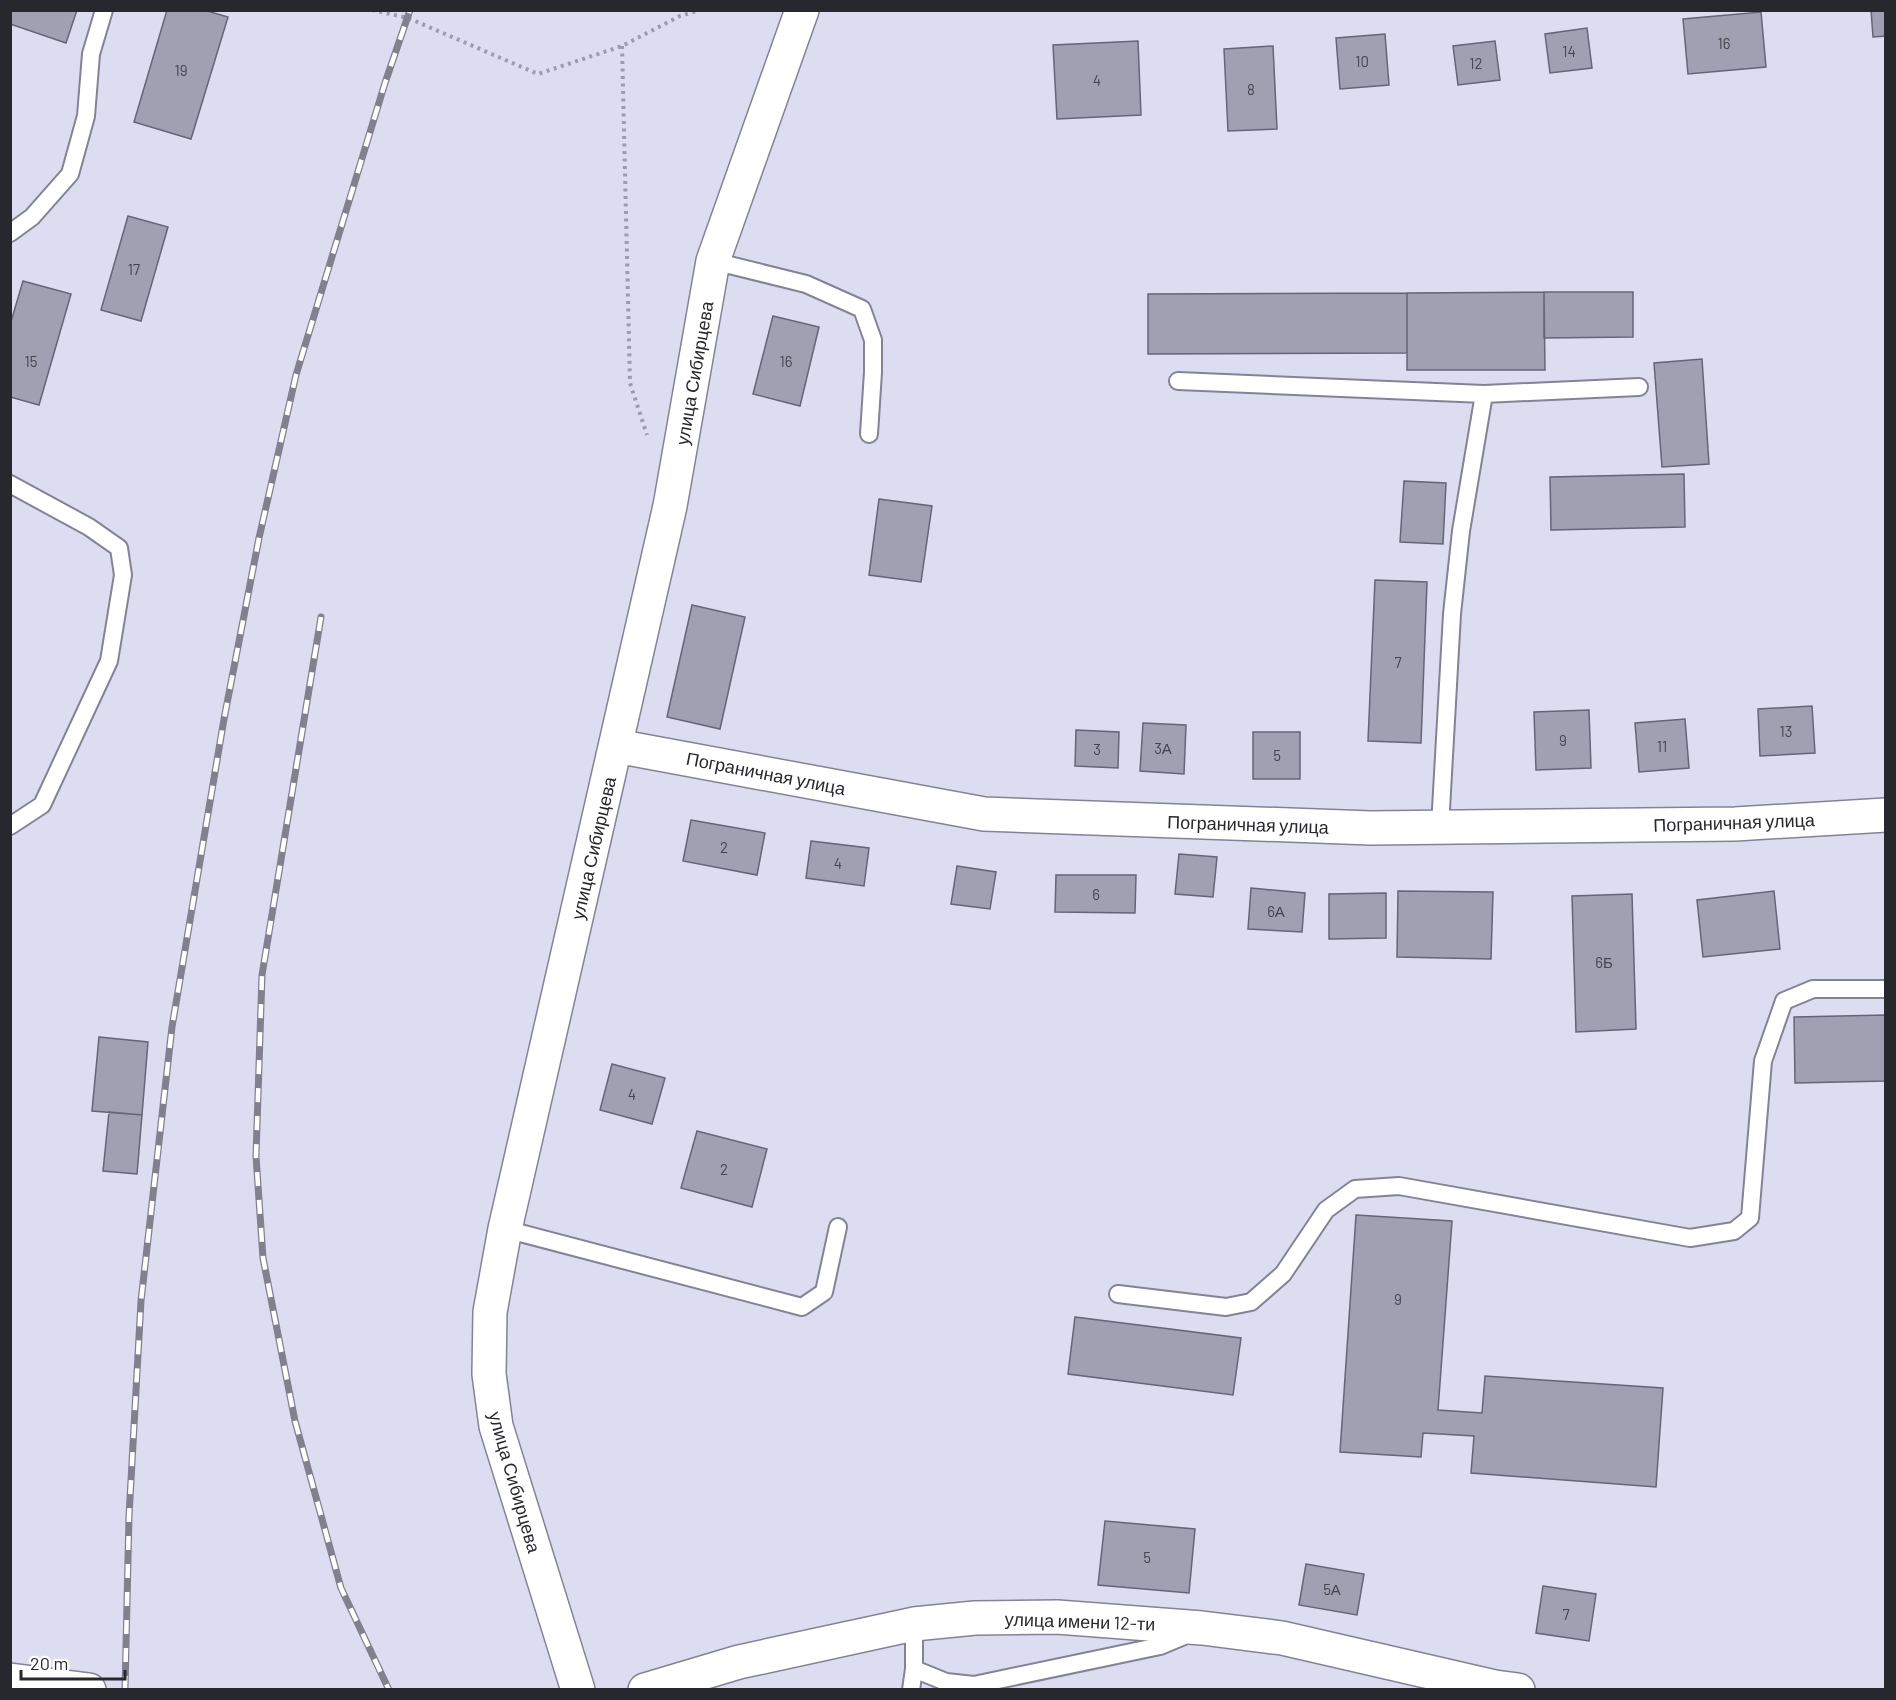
<svg xmlns="http://www.w3.org/2000/svg" width="1896" height="1700" font-family="Barlow,sans-serif">
<style>
.building{fill:#9fa0b2;stroke:#646576;stroke-width:1.5}
.lines{fill:none;stroke-linecap:round;stroke-linejoin:round}
.lane-casing{stroke:#838395;stroke-width:20}
.secondary-casing{stroke:#838395;stroke-width:36}
.path{stroke:#9c9dac;stroke-width:4;stroke-dasharray:3 4.5;stroke-linecap:butt}
.lane{stroke:#fff;stroke-width:16}
.secondary{stroke:#fff;stroke-width:33}
.rail-casing{stroke:#80808e;stroke-width:7}
.rail{stroke:#fff;stroke-width:4.5;stroke-dasharray:14;stroke-linecap:butt}
.labels{text-anchor:middle;dominant-baseline:central;stroke-width:4.5;stroke-linejoin:round;paint-order:stroke}
.number-label{font-size:15px;fill:#45454f}
.street-label{font-size:18px;fill:#27272e;stroke:#fff}
</style>
<rect width="100%" height="100%" fill="#dcddf1"/>
<path class="building" d="M10 10H77L66 43 10 24Z
M167 10H204L228 17 191 139 134 122Z
M1871 10H1886V36L1873 37Z
M1761 12 1766 67 1688 74 1683 19Z
M1587 28 1592 68 1550 73 1545 34Z
M1385 34 1389 85 1340 89 1336 38Z
M1138 41 1141 115 1057 119 1053 45Z
M1495 41 1500 80 1458 85 1453 46Z
M1273 46 1277 129 1228 131 1224 49Z
M128 216 168 227 141 321 101 310Z
M23 281 71 294 39 405 10 397V325Z
M1544 292 1545 370H1407V293Z
M1544 292H1633V337L1544 338Z
M1407 293V353L1148 354V294Z
M773 316 819 327 800 406 753 394Z
M1702 359 1709 464 1662 467 1654 363Z
M1684 474 1685 527 1551 530 1550 477Z
M1404 481 1446 483 1443 544 1400 542Z
M879 499 932 506 921 582 869 575Z
M1375 580 1427 582 1421 743 1368 741Z
M692 605 745 617 720 729 667 717Z
M1812 706 1815 753 1760 756 1758 709Z
M1589 710 1591 768 1536 770 1534 712Z
M1685 719 1689 768 1639 772 1635 723Z
M1143 723 1186 725 1184 774 1140 771Z
M1076 730 1119 732 1118 768 1075 766Z
M1253 732H1300V779H1253Z
M691 820 765 833 757 875 683 861Z
M811 841 869 848 864 886 806 878Z
M1179 854 1217 857 1213 897 1175 894Z
M957 866 996 872 990 909 951 904Z
M1056 875H1136L1135 913 1055 912Z
M1251 888 1305 893 1302 932 1248 929Z
M1398 891 1493 892 1491 959 1397 957Z
M1774 891 1780 949 1703 957 1697 900Z
M1386 893V938L1329 939V894Z
M1632 894 1636 1029 1576 1032 1572 896Z
M1886 1015V1081L1795 1083 1794 1017Z
M99 1037 148 1042 142 1115 92 1111Z
M612 1064 665 1078 652 1124 600 1110Z
M109 1112 142 1115 137 1174 103 1171Z
M697 1131 767 1149 752 1207 681 1188Z
M1356 1215 1452 1221 1438 1410 1482 1413 1485 1376 1663 1388 1656 1487 1471 1473 1474 1436 1423 1433 1421 1457 1340 1452Z
M1075 1317 1241 1338 1233 1395 1068 1374Z
M1105 1521 1195 1529 1189 1593 1098 1585Z
M1306 1564 1364 1574 1357 1615 1299 1605Z
M1543 1586 1596 1594 1589 1641 1536 1633Z"/>
<g class="lines">
<g class="lane-casing">
<path id="lane" d="M10 233 32 217 70 174 86 116 91 54 104 10
M713 261 806 284 862 309 873 340V372L869 434
M1178 381 1484 394
M10 484 89 527 119 548 123 575 109 661 42 805 10 826
M1440 827 1452 614 1461 531 1484 394 1639 387
M505 1229 802 1307 824 1292 838 1227
M1118 1294 1226 1307 1251 1302 1283 1274 1326 1210 1355 1189 1399 1186 1690 1238 1734 1231 1750 1218 1763 1061 1784 1001 1813 989H1886
M914 1669 946 1682 974 1685 1160 1646 1191 1633
M911 1690 914 1669V1624"/>
</g>
<g class="secondary-casing">
<path id="secondary" d="M616 746 984 814 1371 828 1735 824 1886 815
M10 1680 89 1690
M578 1690 496 1426 489 1374 490 1312 505 1229 670 506 713 261 802 10
M645 1690 739 1662 914 1624 975 1618 1057 1617 1202 1628 1282 1638 1495 1687 1518 1690"/>
</g>
<path class="path" d="M372 10 408 18 538 74 622 46 680 16 700 10
M622 46 630 383 647 435"/>
<use href="#lane" class="lane"/>
<use href="#secondary" class="secondary"/>
<g class="rail-casing">
<path id="rail" d="M321 617 262 975 256 1156 263 1258 295 1421 341 1588 389 1690
M125 1690 129 1516 141 1301 172 1027 224 719 259 538 296 375 385 83 410 10"/>
</g>
<use href="#rail" class="rail"/>
</g>
<g class="labels">
<g class="number-label">
<text x="1724" y="43">16</text>
<text x="1569" y="51">14</text>
<text x="1362" y="61">10</text>
<text x="1476" y="63">12</text>
<text x="181" y="70">19</text>
<text x="1097" y="80">4</text>
<text x="1251" y="89">8</text>
<text x="134" y="269">17</text>
<text x="31" y="361">15</text>
<text x="786" y="361">16</text>
<text x="1398" y="662">7</text>
<text x="1786" y="731">13</text>
<text x="1563" y="740">9</text>
<text x="1662" y="746">11</text>
<text x="1163" y="748">3А</text>
<text x="1097" y="749">3</text>
<text x="1277" y="755">5</text>
<text x="724" y="847">2</text>
<text x="838" y="863">4</text>
<text x="1096" y="894">6</text>
<text x="1276" y="911">6А</text>
<text x="1604" y="962">6Б</text>
<text x="632" y="1094">4</text>
<text x="724" y="1169">2</text>
<text x="1398" y="1299">9</text>
<text x="1147" y="1557">5</text>
<text x="1332" y="1589">5А</text>
<text x="1566" y="1614">7</text>
</g>
<g class="street-label">
<text transform="translate(694 373) rotate(-80)">улица Сибирцева</text>
<text transform="translate(766 773) rotate(11)">Пограничная улица</text>
<text transform="translate(1734 822) rotate(-2)">Пограничная улица</text>
<text transform="translate(1248 824) rotate(2)">Пограничная улица</text>
<text transform="translate(593 848) rotate(-77)">улица Сибирцева</text>
<text transform="translate(515 1482) rotate(74)">улица Сибирцева</text>
<text transform="translate(1080 1621) rotate(2)">улица имени 12-ти</text>
</g>
</g>
<rect width="1896" height="1700" fill="none" stroke="#27272e" stroke-width="24"/>
<path d="M21 1670v9h104v-9" fill="none" stroke="#27272e" stroke-width="3"/>
<text x="30" y="1670" font-size="18" fill="#27272e" stroke="#ffffff" stroke-width="4.5" paint-order="stroke">20 m</text>
</svg>
